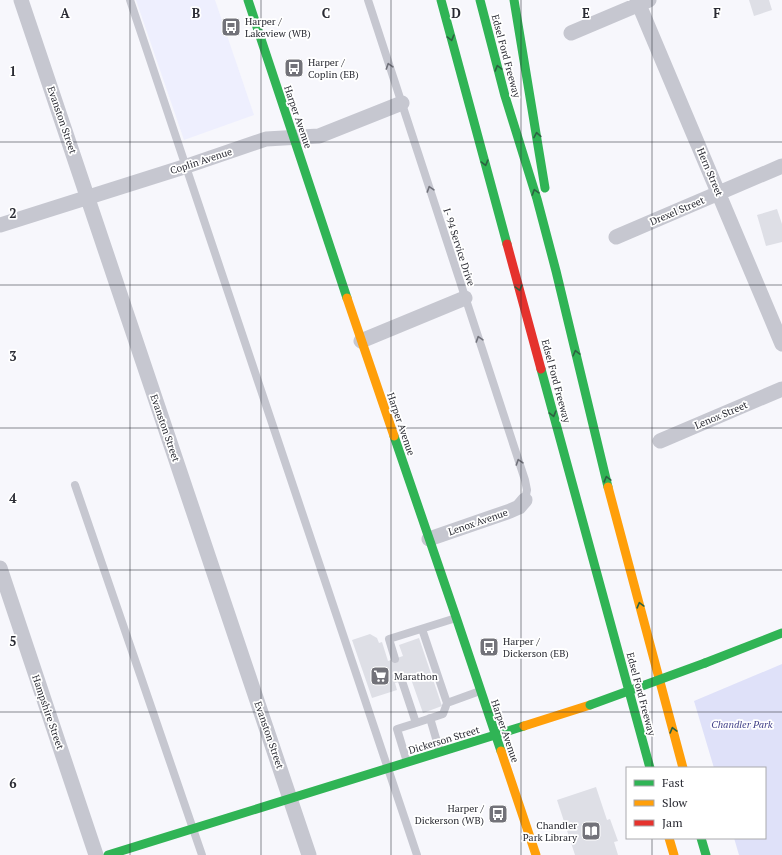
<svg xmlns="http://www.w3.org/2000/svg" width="782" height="855" font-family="'PT Serif',serif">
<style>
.built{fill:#eeeffe}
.green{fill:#dfe1f9}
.building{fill:#dedfe6}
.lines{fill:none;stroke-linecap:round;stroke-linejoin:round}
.lane{stroke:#c6c7d0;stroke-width:8}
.street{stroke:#c6c7d0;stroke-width:15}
.fast{stroke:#30b455;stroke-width:9}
.slow{stroke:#ff9f0a;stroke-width:9}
.jam{stroke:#e5322d;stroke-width:9}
.fast-bridge{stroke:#30b455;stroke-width:9}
.oneway{stroke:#2c6241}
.oneway2{stroke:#70717a}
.grid{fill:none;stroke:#2a2b33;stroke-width:1;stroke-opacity:0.55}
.labels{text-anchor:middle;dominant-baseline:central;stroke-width:3.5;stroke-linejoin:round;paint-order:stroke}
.poi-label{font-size:10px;fill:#2a2b33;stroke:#fff;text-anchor:start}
.street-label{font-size:10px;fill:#2a2b33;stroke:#fff}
.park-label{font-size:10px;font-style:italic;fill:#45448b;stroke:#fff}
.grid-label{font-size:13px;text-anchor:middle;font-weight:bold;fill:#2a2b33;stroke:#fff;stroke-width:3.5;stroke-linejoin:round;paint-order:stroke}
</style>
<rect width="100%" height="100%" fill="#f7f7fc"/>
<path class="built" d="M136 0H215L254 115 184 140Z"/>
<path class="green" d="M782 664V855H739L734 838H765V768H714L694 701Z"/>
<path class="building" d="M749 0H769L772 10 754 16Z
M777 209 782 224V242L766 246 757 215Z
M370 634 377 638 379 643 382 642 388 661 403 656 399 645 419 638 442 706 423 713 411 679 395 683 397 690 372 698 352 640Z
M596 787 607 820 610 819 618 841 614 842 618 855H575L557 800Z"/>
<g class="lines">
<path class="lane" d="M130 0 417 855
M368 0 525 480 527 490 525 500
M75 485 202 855
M395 659 389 639 456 618
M402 681 416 723 397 729 407 762
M447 703 480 691
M430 718 440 752
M416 723 443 714 447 703 422 629"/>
<path class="street" d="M21 0 309 855
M637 0 782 344
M571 33 649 0
M0 225 187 166 266 139 319 136 402 103
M616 237 782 166
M361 341 465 298
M660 441 782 389
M429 539 510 511 519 507 525 500
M0 568 96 855"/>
<path class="fast" d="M248 0 347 298
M441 0 507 244
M480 0 505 96 537 199 556 271 608 487
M514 0 545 188
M541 369 650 768
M394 436 456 617 501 751
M705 663 782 633
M701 838 706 855
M108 855 524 726"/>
<path class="slow" d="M347 298 394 436
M608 487 683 768
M524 726 590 705
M501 751 536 855
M669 838 674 855"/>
<path class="jam" d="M507 244 541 369"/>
<path class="fast-bridge" d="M590 705 705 663"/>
</g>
<defs><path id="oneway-chevron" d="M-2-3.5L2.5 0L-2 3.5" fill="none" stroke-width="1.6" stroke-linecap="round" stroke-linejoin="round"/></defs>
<g class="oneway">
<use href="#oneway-chevron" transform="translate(451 38) rotate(75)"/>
<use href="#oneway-chevron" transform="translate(498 68) rotate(-105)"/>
<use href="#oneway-chevron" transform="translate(537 135) rotate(-100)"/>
<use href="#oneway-chevron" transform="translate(485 163) rotate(75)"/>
<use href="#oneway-chevron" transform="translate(535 192) rotate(-107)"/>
<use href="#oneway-chevron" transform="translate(519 288) rotate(75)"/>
<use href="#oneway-chevron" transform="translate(576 353) rotate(-104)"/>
<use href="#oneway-chevron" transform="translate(553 414) rotate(75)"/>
<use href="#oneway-chevron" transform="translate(607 479) rotate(-105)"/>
<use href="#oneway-chevron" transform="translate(640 605) rotate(-105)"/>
<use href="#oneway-chevron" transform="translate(673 730) rotate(-105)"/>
</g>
<g class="oneway2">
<use href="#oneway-chevron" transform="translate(389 66) rotate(-108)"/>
<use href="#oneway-chevron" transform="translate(430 189) rotate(-108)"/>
<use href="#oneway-chevron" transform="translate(479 339) rotate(-108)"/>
<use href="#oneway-chevron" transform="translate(519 462) rotate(-108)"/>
</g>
<path class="grid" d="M130 0V855M261 0V855M391 0V855M521 0V855M652 0V768M0 142H782M0 285H782M0 428H782M0 570H782M0 712H782M652 838V855"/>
<defs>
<g id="bus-square" transform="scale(1)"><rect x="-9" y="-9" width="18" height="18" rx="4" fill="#727279" stroke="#fff"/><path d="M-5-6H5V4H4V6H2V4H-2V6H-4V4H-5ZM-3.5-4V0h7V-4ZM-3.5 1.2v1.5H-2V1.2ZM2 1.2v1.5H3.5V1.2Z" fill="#fff"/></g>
<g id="supermarket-square" transform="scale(1)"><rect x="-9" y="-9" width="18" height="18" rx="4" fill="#727279" stroke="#fff"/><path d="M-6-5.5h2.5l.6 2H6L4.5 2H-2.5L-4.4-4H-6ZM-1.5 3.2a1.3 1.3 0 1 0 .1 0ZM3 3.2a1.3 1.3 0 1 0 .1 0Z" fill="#fff"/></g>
<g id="library-square" transform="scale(1)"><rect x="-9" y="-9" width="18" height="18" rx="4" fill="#727279" stroke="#fff"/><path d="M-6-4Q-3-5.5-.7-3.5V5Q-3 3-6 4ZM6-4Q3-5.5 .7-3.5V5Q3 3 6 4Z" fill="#fff"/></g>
</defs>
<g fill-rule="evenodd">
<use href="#bus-square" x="231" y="27"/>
<use href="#bus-square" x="294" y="68"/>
<use href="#bus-square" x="489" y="647"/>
<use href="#supermarket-square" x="380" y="676"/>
<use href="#bus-square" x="498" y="814"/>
<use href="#library-square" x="591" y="831"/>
</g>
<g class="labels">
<g class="poi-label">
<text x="245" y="21">Harper /<tspan x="245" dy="12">Lakeview (WB)</tspan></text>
<text x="308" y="62">Harper /<tspan x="308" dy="12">Coplin (EB)</tspan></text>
<text x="503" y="641">Harper /<tspan x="503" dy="12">Dickerson (EB)</tspan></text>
<text x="394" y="676">Marathon</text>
<text x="484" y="808" text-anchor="end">Harper /<tspan x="484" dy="12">Dickerson (WB)</tspan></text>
<text x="577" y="825" text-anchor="end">Chandler<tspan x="577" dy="12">Park Library</tspan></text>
</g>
<g class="street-label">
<text transform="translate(506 56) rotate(75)">Edsel Ford Freeway</text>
<text transform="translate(298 117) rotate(71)">Harper Avenue</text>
<text transform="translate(62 120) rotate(71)">Evanston Street</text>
<text transform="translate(201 161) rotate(-18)">Coplin Avenue</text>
<text transform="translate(710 172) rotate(67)">Hern Street</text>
<text transform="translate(677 211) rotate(-23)">Drexel Street</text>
<text transform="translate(459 247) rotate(72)">I- 94 Service Drive</text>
<text transform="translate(556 381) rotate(75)">Edsel Ford Freeway</text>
<text transform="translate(721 415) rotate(-23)">Lenox Street</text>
<text transform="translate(401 424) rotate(71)">Harper Avenue</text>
<text transform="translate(165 428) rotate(71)">Evanston Street</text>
<text transform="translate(478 522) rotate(-19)">Lenox Avenue</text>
<text transform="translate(641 694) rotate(75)">Edsel Ford Freeway</text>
<text transform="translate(48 712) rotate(71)">Hampshire Street</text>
<text transform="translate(505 731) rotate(71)">Harper Avenue</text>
<text transform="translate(269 735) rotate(71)">Evanston Street</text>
<text transform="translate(444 740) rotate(-17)">Dickerson Street</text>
</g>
<g class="park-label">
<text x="742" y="724">Chandler Park</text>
</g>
</g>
<g class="grid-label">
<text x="65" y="18">A</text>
<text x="196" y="18">B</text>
<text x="326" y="18">C</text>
<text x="456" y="18">D</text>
<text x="586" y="18">E</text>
<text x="717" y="18">F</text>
<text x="13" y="76">1</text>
<text x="13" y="218">2</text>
<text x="13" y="361">3</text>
<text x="13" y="503">4</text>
<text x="13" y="646">5</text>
<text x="13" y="788">6</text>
</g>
<rect x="626" y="767" width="140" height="72" fill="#ffffff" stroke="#aaaaad"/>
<rect x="634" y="780" width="20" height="6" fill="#30b455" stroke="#aaaaad"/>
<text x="662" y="787" font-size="12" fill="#2a2b33">Fast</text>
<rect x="634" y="800" width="20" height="6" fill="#ff9f0a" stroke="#aaaaad"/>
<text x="662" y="807" font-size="12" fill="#2a2b33">Slow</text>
<rect x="634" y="820" width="20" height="6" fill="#e5322d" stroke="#aaaaad"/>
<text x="662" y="827" font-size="12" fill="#2a2b33">Jam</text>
</svg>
